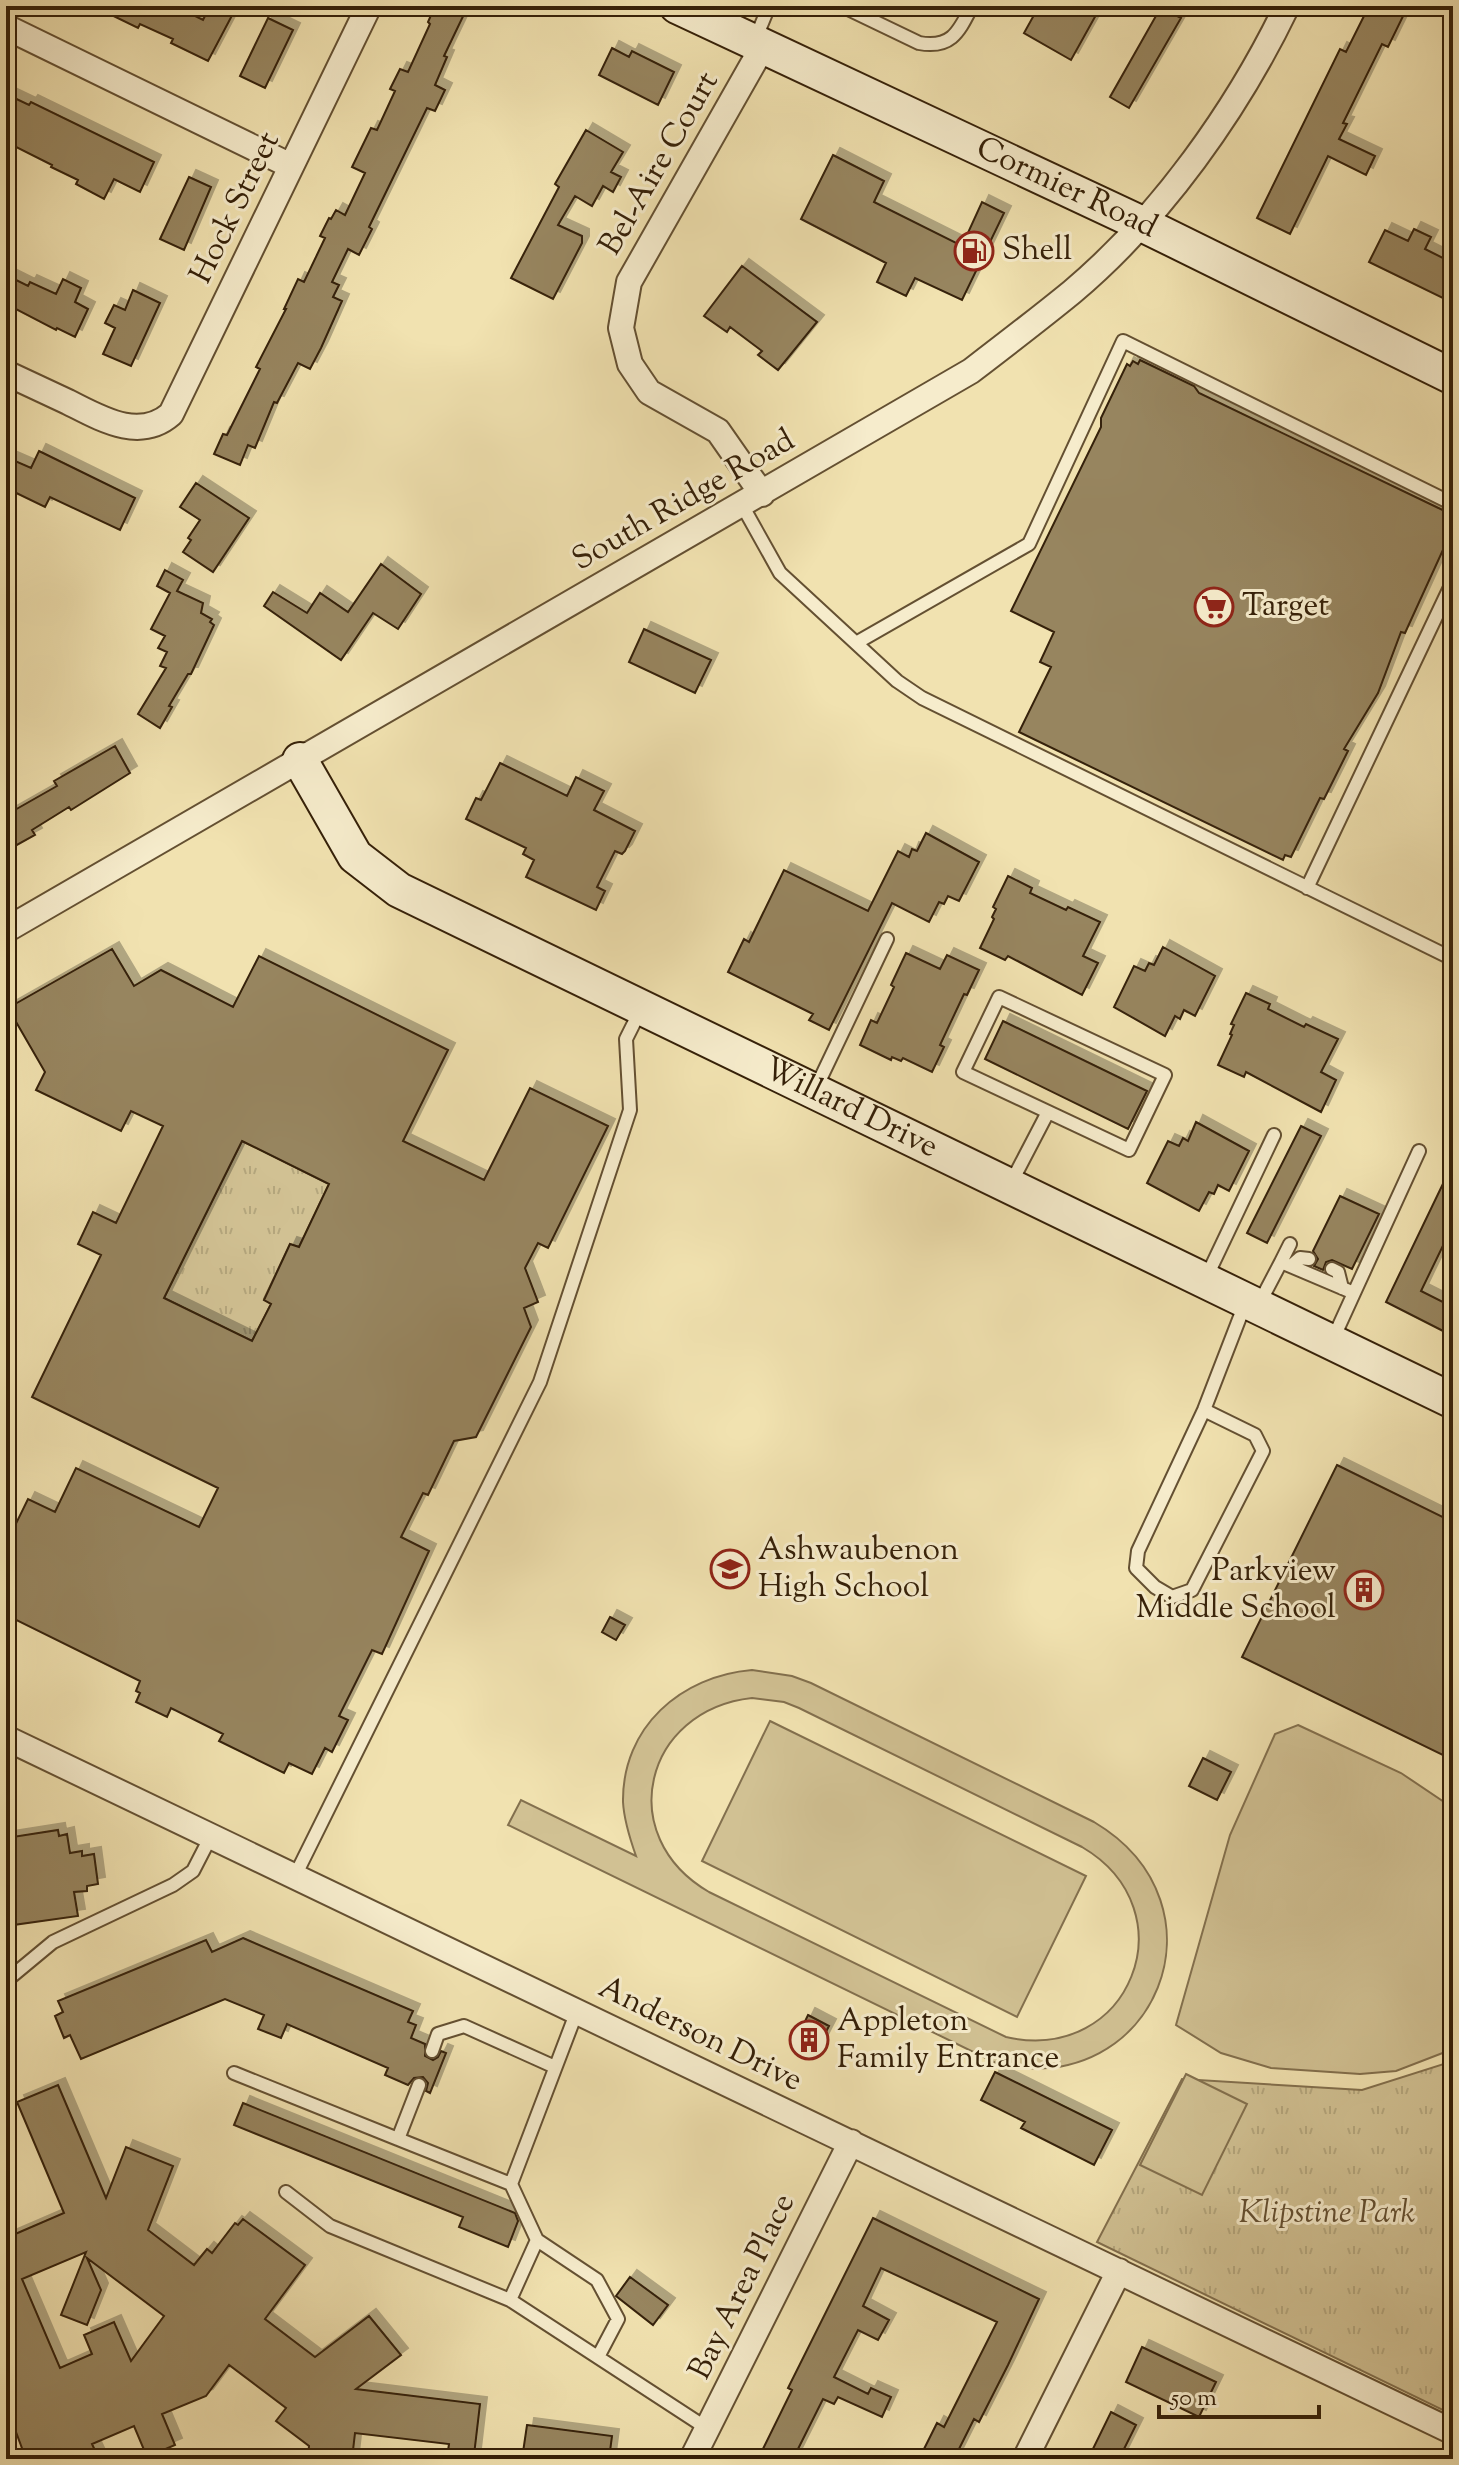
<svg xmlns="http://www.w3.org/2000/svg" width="1459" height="2465" font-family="'Sorts Mill Goudy',serif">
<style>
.grass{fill:url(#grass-tufts);stroke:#83704e;stroke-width:2}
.garden{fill:#d1c193;stroke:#83704e;stroke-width:2;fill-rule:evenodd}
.building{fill:#97855f;stroke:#352008;stroke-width:2;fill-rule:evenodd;filter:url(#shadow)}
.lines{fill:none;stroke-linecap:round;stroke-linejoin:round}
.lane-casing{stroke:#645032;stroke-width:16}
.street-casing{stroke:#645032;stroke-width:28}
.secondary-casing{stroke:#352008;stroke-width:38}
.lane{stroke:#f6eccc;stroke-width:12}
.street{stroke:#f6eccc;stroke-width:24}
.secondary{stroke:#f6eccc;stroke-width:34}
.labels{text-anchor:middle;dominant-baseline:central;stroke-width:6;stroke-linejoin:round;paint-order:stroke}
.street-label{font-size:32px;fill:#352008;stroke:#f6eccc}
.poi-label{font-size:32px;fill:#352008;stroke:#f6eccc;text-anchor:start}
.park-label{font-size:32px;font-style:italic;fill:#645032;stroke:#f6eccc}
</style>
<defs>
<pattern id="grass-tufts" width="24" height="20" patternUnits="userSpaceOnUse" patternTransform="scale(2)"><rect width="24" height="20" fill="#d1c193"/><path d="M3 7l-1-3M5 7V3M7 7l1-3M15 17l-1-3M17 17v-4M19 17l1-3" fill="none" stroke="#b4a67d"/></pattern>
<filter id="shadow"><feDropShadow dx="7" dy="-7" stdDeviation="0" flood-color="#0004"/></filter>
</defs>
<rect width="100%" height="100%" fill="#f1e2b0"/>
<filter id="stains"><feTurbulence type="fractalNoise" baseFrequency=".0025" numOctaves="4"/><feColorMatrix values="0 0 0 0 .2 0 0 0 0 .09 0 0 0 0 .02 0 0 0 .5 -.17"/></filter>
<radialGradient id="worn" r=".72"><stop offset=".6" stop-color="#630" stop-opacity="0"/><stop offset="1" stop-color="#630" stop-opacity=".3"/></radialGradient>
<path class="grass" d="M242 1141 329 1184 299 1247 290 1244 264 1299 271 1304 252 1341 164 1298Z
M1453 2061V2415L1097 2242 1182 2079 1362 2090Z"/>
<path class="garden" d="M752 1670 792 1676 811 1683 1094 1822C1234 1905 1156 2100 998 2064L508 1825 521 1800 636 1856C630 1839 624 1821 623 1802 622 1727 681 1676 752 1670ZM752 1698 784 1702 799 1708 1082 1847C1191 1911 1130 2065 1006 2037L709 1892C613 1836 644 1710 752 1698Z
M770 1721 1086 1876 1017 2017 702 1861Z
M1298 1725 1401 1773 1453 1808V2049L1396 2071 1360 2074 1271 2068 1221 2053 1176 2025 1230 1835 1275 1734Z
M1186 2074 1247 2104 1202 2195 1140 2165Z"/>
<path class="building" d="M93 6H175L203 20 210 6H237L208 61 171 43 173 39 140 24 138 28Z
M435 6H468L444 56 447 57 435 85 445 90 435 111 427 108 369 227 372 229 359 255 348 249 332 282 339 285 333 297 342 301 321 348 310 369 298 363 277 403 274 402 255 448 248 445 240 465 214 454 223 434 227 435 260 369 256 367 286 309H284L298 279 304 282 325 238 320 236 329 218 331 219 336 210 345 215 365 173 352 167 371 128 377 130 395 91 390 89 400 69 408 72 430 24 428 22Z
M1039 6H1101L1071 60 1024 33Z
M1369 6H1408L1388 47 1382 44 1343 123 1347 124 1339 139 1375 156 1366 175 1328 156 1290 234 1257 218 1340 49 1346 52Z
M1161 7 1181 18 1129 108 1110 97Z
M268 18 293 30 265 88 240 76Z
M612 48 629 57 632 51 674 72 658 105 599 75Z
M6 94 29 105 31 102 154 162 140 192 114 179 104 199 76 184 78 180 51 167 52 165 6 142Z
M586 130 623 152 611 172 621 177 613 192 603 186 592 206 575 196 558 225 582 236V243L553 299 511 278 559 187 555 184Z
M833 155 884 181 874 202 962 246 982 202 1004 213 962 300 915 278 906 296 877 282 886 263 801 219Z
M189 177 211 187 184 250 160 239Z
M1414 229 1431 237 1425 249 1453 263V303L1369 262 1385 230 1408 241Z
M742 266 817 322 778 370 758 355 762 351 730 327 727 332 704 316Z
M6 275 28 286 30 282 56 294 63 279 81 288 75 302 88 309 75 337 57 328 56 330 6 304Z
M133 290 160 303 131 366 103 354 115 328 105 323 114 305 125 310Z
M1140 360 1194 386 1199 393 1453 515V528L1405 633 1401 632 1378 693 1344 749 1348 751 1324 799 1320 798 1291 857 1285 855 1283 860 1019 732 1051 667 1040 662 1054 632 1011 611 1101 427V418L1127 364 1130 366 1133 361 1138 364Z
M39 451 135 498 120 530 50 497 45 507 6 488V457L31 468Z
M196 483 249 518 213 572 183 552 191 540 188 538 200 520 180 507Z
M381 564 421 594 398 629 373 613 341 660 264 606 273 592 307 613 320 593 348 612Z
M165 570 183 580 177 591 203 603 201 613 212 619 210 622 214 625 191 674H188L169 706 172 707 160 728 138 714 166 668 160 666 167 652 158 648 165 636 151 629 170 593 157 586Z
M644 629 711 660 695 693 629 662Z
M115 746 130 773 71 810 69 807 32 830 35 835 6 851V815L57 786 54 781Z
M500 763 567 796 576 777 604 791 594 810 635 831 625 851 622 854 615 851 597 887 605 891 596 910 526 877 534 860 523 854 526 848 466 819 476 798 481 800Z
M926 833 979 862 959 901 948 896 944 904 939 902 929 922 892 903 829 1030 809 1020 813 1014 728 972 744 939 749 942 784 870 868 911 898 851 909 857 912 849 917 851Z
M1008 876 1032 888 1030 893 1066 910 1068 907 1100 922 1083 956 1098 963 1082 995 1008 956 1005 960 980 948 994 919 992 917 996 909 993 907Z
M1163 947 1215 976 1195 1016 1184 1010 1180 1019 1175 1016 1165 1036 1114 1007 1134 966 1145 971 1149 963 1154 965Z
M112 949 134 986 161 970 233 1007 259 956 448 1050 403 1141 484 1180 530 1088 608 1126 548 1248 538 1243 525 1268 538 1302 524 1308 531 1327 476 1437 454 1441 428 1495 423 1493 401 1537 429 1551 382 1654 372 1650 339 1716 348 1720 332 1752 325 1748 312 1774 289 1763 284 1773 219 1741 223 1734 171 1708 167 1717 136 1702 140 1693 136 1691 140 1681 6 1615V1544L28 1499 55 1512 76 1468 199 1527 218 1488 32 1397 101 1255 78 1244 93 1212 116 1223 163 1126 131 1111 121 1131 36 1090 45 1072 8 1008ZM242 1141 329 1184 299 1247 290 1244 264 1300 271 1304 252 1341 164 1298Z
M906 953 940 969 947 955 979 970 967 995 964 994 940 1045 944 1047 932 1072 903 1058 901 1061 892 1057 891 1060 860 1045 871 1020 877 1023 894 987 891 985Z
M1246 993 1270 1004 1268 1009 1304 1027 1306 1024 1338 1039 1321 1072 1336 1080 1321 1112 1246 1072 1244 1077 1218 1065 1232 1035 1230 1034 1234 1025 1231 1024Z
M1003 1021 1147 1091 1128 1129 985 1059Z
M1196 1122 1249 1151 1229 1191 1218 1185 1214 1194 1209 1192 1199 1211 1147 1183 1168 1141 1179 1146 1183 1138 1188 1141Z
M1301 1126 1321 1136 1267 1243 1247 1233Z
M1453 1163V1225L1421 1291 1453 1307V1336L1386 1302Z
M1340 1196 1379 1214 1352 1269 1332 1260 1326 1262 1323 1270 1314 1266 1318 1259 1313 1251Z
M1337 1465 1453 1522V1760L1242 1657Z
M610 1617 625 1625 616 1640 602 1632Z
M1203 1758 1231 1772 1217 1800 1189 1786Z
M58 1830 59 1836 67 1834 70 1853 82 1851V1856L94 1854 98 1884 87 1886V1891L74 1892 78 1916 6 1926V1838Z
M243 1938 413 2011 408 2022 416 2025 411 2038 425 2044V2056L433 2060 438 2057 441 2051 446 2053 430 2093 426 2091 428 2083 423 2077 414 2078 408 2085 385 2075 388 2068 287 2024 281 2038 258 2029 264 2015 225 1999 81 2059 70 2035 64 2038 55 2016 63 2012 58 2001 206 1940 212 1952Z
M808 2015 829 2026 815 2053 794 2044Z
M995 2072 1112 2130 1094 2165 1021 2128 1025 2122 981 2100Z
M58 2085 106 2198 126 2147 173 2166 148 2230 194 2265 207 2249 212 2253 235 2223 238 2225 243 2219 305 2265 265 2319 315 2357 369 2316 401 2355 356 2389 480 2404 474 2455 448 2451 449 2444 355 2433 352 2459H308L309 2446 276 2421 286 2408 229 2365 206 2396 162 2414 175 2445 147 2457 134 2426 92 2444 99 2459H26L6 2405V2238L64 2213 17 2102ZM86 2252 61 2315 87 2325 101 2290 87 2258 164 2316 131 2361 114 2322 84 2335 92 2354 60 2368 22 2279Z
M243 2103 515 2213 518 2221 508 2247 459 2227 463 2217 234 2125Z
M873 2218 1039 2299 1008 2365 979 2422 974 2419 954 2459H919L937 2423 944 2427 997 2322 881 2268 863 2306 889 2320 878 2340 858 2330 834 2377 868 2394 871 2388 891 2397 882 2417 838 2397 834 2404 823 2399 793 2459H758L792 2390 788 2388Z
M630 2277 668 2305 653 2325 616 2296Z
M1142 2347 1216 2382 1199 2417 1126 2382Z
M1111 2412 1136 2425 1119 2459H1088Z
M527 2425 612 2436 609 2459H522Z"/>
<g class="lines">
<g class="lane-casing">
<path id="lane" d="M842 6 919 43C952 49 959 31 972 6
M755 40 769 6
M742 505 780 573 897 681 922 698 1453 959
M856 643 1029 544 1123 341 1453 504
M1307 888 1453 581
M999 997 1165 1075 1129 1150 963 1072Z
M815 1090 887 939
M1011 1183 1048 1112
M1281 1262 1290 1244
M1291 1266 1300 1258 1309 1259
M1332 1269 1338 1272 1342 1288
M1206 1278 1274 1135
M1354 1293 1419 1151
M1259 1304 1281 1262 1354 1293 1333 1339
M1204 1410 1255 1435 1263 1451 1192 1590 1172 1597 1155 1587 1136 1568 1138 1551 1204 1410 1245 1304
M295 1876 540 1382 630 1110 626 1039 640 1011
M6 1981 53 1942 173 1885 193 1871 211 1836
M577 2011 511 2184 537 2240 597 2280 618 2319 598 2357
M432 2051 438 2034 464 2026 555 2067
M234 2073 398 2139
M419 2085 398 2139 511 2184
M286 2192 330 2226 510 2300 708 2429
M510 2300 537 2240"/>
</g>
<g class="street-casing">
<path id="street" d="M6 27 291 166
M6 373C27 383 47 392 68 402 100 418 139 442 171 414L369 6
M762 494 718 431 649 392 630 364 621 328 629 282 762 48
M6 930 971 371C1005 345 1039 319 1072 292 1161 217 1237 110 1287 6
M6 1738 1453 2432
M692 2459 851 2142
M1025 2459 1119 2271"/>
</g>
<g class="secondary-casing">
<g id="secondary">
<path id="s1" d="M677 6 1142 224 1453 377"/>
<path id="s2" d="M300 760 355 856 399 890 1453 1401"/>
</g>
</g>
<use href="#lane" class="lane"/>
<use href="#street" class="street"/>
<use href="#secondary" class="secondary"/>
</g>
<defs>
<g id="fuel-ring" transform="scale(2)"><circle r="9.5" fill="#f6eccc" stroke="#8f2418" stroke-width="1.5"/><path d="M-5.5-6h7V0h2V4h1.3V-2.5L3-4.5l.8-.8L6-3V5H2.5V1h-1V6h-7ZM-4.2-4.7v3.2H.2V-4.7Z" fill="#8f2418"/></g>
<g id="supermarket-ring" transform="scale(2)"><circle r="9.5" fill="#f6eccc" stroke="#8f2418" stroke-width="1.5"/><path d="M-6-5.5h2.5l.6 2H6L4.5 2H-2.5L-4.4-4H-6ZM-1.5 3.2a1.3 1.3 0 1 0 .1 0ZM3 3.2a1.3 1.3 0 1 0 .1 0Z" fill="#8f2418"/></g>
<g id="school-ring" transform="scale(2)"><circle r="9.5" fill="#f6eccc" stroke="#8f2418" stroke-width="1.5"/><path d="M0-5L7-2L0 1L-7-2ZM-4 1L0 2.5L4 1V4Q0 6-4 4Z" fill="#8f2418"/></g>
<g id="building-ring" transform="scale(2)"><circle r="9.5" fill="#f6eccc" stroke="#8f2418" stroke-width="1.5"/><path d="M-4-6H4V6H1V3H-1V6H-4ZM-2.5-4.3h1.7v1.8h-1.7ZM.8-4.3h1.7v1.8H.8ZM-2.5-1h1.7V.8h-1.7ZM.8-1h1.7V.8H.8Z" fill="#8f2418"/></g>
</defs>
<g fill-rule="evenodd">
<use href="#fuel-ring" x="974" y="251"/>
<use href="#supermarket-ring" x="1214" y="607"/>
<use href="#school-ring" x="730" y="1569"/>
<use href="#building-ring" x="1364" y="1590"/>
<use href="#building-ring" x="809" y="2040"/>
</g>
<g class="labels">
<g class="street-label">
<text transform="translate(660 164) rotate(-60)">Bel-Aire Court</text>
<text stroke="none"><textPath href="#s1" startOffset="430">Cormier Road</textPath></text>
<text transform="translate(236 208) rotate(-64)">Hock Street</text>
<text transform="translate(684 501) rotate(-30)">South Ridge Road</text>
<text stroke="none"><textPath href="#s2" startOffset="668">Willard Drive</textPath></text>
<text transform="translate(700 2035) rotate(26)">Anderson Drive</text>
<text transform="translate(743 2287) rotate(-64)">Bay Area Place</text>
</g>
<g class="poi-label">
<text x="1002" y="251">Shell</text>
<text x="1242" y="607">Target</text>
<text x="758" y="1551">Ashwaubenon<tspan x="758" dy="37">High School</tspan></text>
<text x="1336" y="1572" text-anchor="end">Parkview<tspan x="1336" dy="37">Middle School</tspan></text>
<text x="837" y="2022">Appleton<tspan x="837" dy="37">Family Entrance</tspan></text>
</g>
<g class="park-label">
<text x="1327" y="2214">Klipstine Park</text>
</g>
</g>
<rect width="1459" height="2465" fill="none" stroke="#f1e2b0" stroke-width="32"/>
<rect x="8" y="8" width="1443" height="2449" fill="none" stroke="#352008" stroke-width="4"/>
<rect x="16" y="16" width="1427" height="2433" fill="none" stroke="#352008" stroke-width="2"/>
<path d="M1159 2405v12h160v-12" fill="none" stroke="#352008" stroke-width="4"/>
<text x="1171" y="2405" font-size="24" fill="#352008" stroke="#f6eccc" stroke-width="6" paint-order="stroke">50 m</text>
<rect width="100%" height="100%" filter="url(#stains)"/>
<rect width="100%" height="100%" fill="url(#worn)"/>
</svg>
